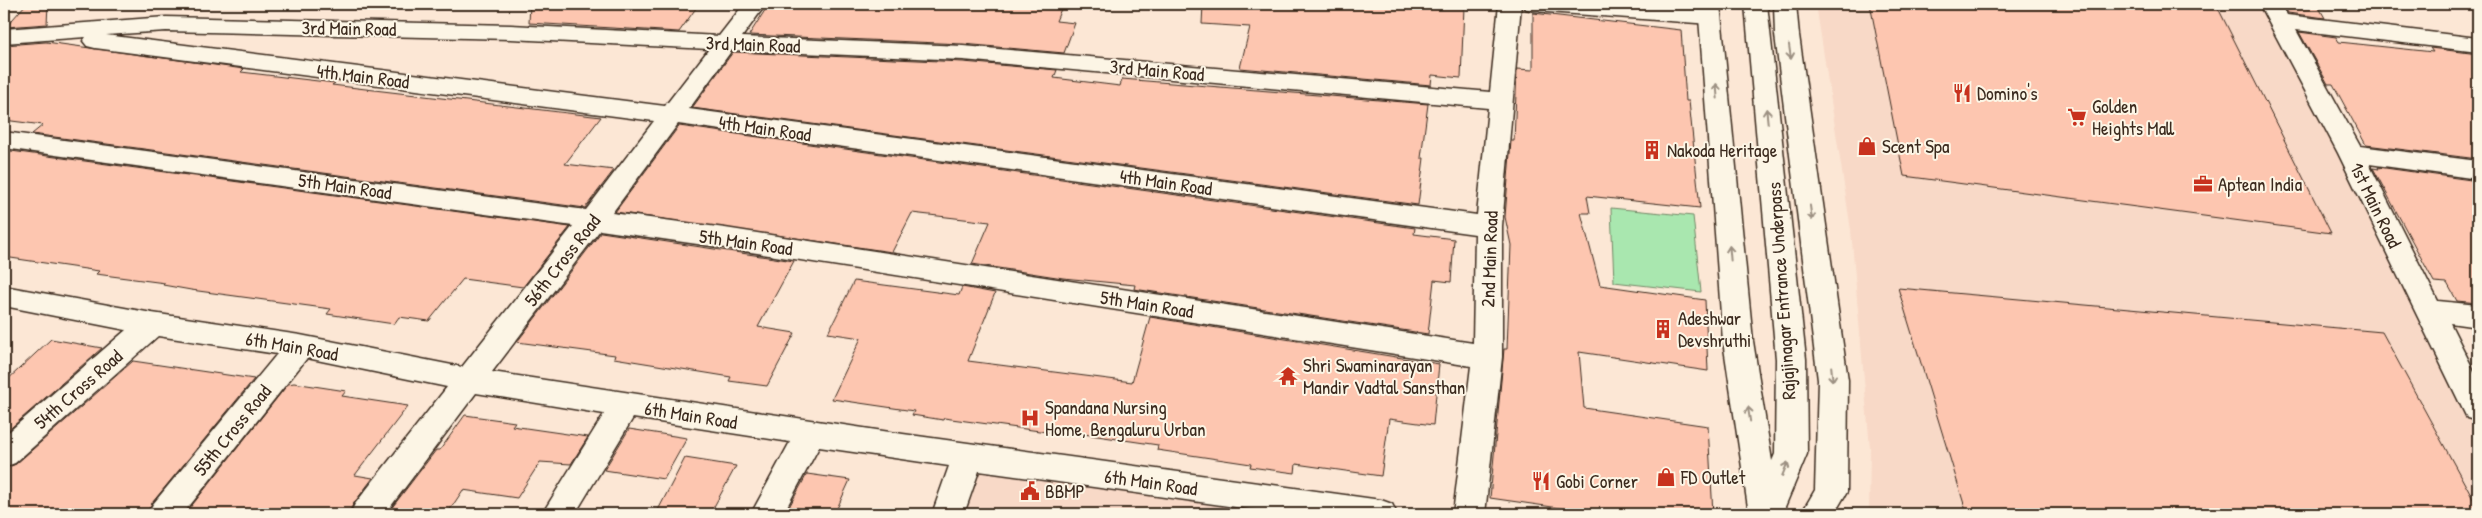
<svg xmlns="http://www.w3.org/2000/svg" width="2482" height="518" font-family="'Patrick Hand',sans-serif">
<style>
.built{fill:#f8d9c7}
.green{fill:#a9e7af;stroke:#728866}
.building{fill:#fdc6b0;stroke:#3b2a1e}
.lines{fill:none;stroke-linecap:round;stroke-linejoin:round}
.minor-casing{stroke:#3b2a1e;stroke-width:3}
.secondary-casing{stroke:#3b2a1e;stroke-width:3}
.minor{fill:#fcf5e5;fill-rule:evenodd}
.secondary{fill:#fcf5e5;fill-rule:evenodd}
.oneway{stroke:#9c9082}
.labels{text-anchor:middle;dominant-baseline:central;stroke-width:4;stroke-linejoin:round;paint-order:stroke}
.street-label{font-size:19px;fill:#3b2a1e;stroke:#fcf5e5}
.poi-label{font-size:19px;fill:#3b2a1e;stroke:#fcf5e5;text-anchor:start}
</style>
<rect width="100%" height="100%" fill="#fce7d5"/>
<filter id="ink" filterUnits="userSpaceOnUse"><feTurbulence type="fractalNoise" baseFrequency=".02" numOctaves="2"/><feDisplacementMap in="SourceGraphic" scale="10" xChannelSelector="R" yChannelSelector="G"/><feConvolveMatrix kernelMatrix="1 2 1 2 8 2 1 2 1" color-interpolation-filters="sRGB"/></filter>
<g filter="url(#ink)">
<path class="built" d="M1816 4H2258L2408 281 2478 419V514H1869L1870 448 1851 230Z
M951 468 1285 514H933Z"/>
<path class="green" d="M1611 208 1693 216 1701 292 1614 282Z"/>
<path class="building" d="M26 4H48L47 24 6 27Z
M530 4H699L679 32 529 23Z
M769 4H1063L1056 21 1075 23 1064 53 963 44 749 35Z
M1203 4H1430L1464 7 1461 78 1432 75 1431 85 1240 68 1250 27 1202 24Z
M1870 4H2216L2331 233 1904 176Z
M2283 4H2317L2325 18 2288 13Z
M1533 13 1681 30 1686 101H1689L1700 208 1587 196 1590 213H1581L1600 285 1705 300 1708 371 1579 352 1584 408 1708 426 1713 514H1601L1490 498 1504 349H1507L1511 245 1505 217 1511 141H1514L1517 69 1533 70Z
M2299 32 2336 37 2339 42 2433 52 2430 48 2478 54V159L2366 145 2333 84H2328Z
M46 42 244 69 241 72 335 83 332 85 601 117 565 164 614 170 585 208 32 134 43 125 4 120V45Z
M733 52 963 62 1057 70 1054 78 1120 86 1122 79 1428 104 1421 158H1424L1418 205 692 108Z
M679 126 1415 228 1414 234 1454 239 1451 282 1434 280 1428 334 1134 289 1135 285 1063 278 972 264 990 222 912 213 892 252 615 212Z
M11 151 570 227 523 287 463 279 429 321 399 317 394 324 327 314 331 309 191 290 163 285 165 283 96 274 99 271 4 257V157Z
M2378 167 2478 181V303L2457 301 2447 283 2434 282 2373 168 2379 169Z
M601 232 794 261 758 327 795 333 767 386 729 381 731 377 614 358 615 355 517 342Z
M854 281 959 295 962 287 995 293 968 361 1132 382 1150 317 1439 364 1433 425 1389 419 1381 476 1296 464 1295 473 1250 467 1251 464 1157 450 1158 445 1070 432 1069 435 944 418 943 420 912 415 914 411 832 399 861 338 828 333Z
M1898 288 2382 332 2478 508V514H1967Z
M51 339 102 348 4 434V383Z
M133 361 254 379 152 503 146 514H4V469L16 464Z
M294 383 346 391 342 396 408 406 355 475 373 478 354 503 348 514H185L288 384Z
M465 415 515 422 512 426 588 437 571 464 540 462 517 498 463 490 447 514H387L436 450H440Z
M629 429 687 438 664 479 604 470Z
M685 458 736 466 710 514H656Z
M807 474 850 480 835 513 789 507Z"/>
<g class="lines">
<g class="minor-casing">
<path id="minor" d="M744 4H766L742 37 963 46 1490 92 1499 4H1521L1502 226V357L1485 514H1453L1471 366 725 248 600 230 492 372 903 434 1381 500 1392 504 1397 514H1286L979 471 964 514H932L949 466 819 447 783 514H751L790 442 633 418 575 514H542L604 414 476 393 385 514H350L355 504 447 387 307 358 183 514H148L153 504 277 354 158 336 15 463 4 467V436L126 330 4 306V286L152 313 300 335 462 367 573 226 4 148V132L586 210 654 121 95 48 87 46 83 41 86 37 4 43V29L166 17 511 25 719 36ZM166 31 511 39 709 49 665 106 106 35ZM732 50 963 60 1488 108 1477 215 689 109ZM678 124 1475 234 1473 343 725 228 612 213Z
M1523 4H1623L1710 10 1718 12 1721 17 1718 22 1710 24 1534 11 1526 9Z
M2259 4H2281L2287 15 2478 38V52L2296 30 2360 146 2478 161V179L2369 164 2438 301 2478 305V327L2450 323 2478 379V421L2467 418 2338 153Z"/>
</g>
<g class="secondary-casing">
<path id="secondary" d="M1698 4H1720L1753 341 1772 461 1775 454 1776 359 1745 4H1767L1806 359 1807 454 1782 514H1749L1723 341Z
M1774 4H1796L1799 35 1848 380 1847 492 1834 514H1801L1815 490 1818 380 1775 35Z"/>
</g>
<use href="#minor" class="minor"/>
<use href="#secondary" class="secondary"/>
</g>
<defs><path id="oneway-shaft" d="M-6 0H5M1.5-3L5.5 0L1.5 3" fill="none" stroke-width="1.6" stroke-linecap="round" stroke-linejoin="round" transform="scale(1.25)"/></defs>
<g class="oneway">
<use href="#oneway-shaft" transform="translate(1790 52) rotate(82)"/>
<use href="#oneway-shaft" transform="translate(1717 91) rotate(-95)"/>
<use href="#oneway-shaft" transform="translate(1767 116) rotate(-96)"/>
<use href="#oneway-shaft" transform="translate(1811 213) rotate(82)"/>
<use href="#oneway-shaft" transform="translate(1730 253) rotate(-95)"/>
<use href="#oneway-shaft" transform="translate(1832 374) rotate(84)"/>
<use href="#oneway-shaft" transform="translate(1749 414) rotate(-99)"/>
<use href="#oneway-shaft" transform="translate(1785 469) rotate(-68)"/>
</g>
</g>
<defs>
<g id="restaurant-bare" transform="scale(1.5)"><path d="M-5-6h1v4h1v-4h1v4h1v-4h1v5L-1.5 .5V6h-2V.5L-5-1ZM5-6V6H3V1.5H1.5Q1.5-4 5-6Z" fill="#c8321e" stroke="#fcf5e5" stroke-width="2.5" paint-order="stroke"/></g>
<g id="supermarket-bare" transform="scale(1.5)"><path d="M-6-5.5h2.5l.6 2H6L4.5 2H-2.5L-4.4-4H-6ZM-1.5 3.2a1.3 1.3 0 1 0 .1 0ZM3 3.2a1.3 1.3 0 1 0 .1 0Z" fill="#c8321e" stroke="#fcf5e5" stroke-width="2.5" paint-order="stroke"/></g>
<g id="shop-bare" transform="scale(1.5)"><path d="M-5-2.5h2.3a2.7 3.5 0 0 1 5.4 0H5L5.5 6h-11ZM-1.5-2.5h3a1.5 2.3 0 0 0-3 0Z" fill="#c8321e" stroke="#fcf5e5" stroke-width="2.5" paint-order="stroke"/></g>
<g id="building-bare" transform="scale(1.5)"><path d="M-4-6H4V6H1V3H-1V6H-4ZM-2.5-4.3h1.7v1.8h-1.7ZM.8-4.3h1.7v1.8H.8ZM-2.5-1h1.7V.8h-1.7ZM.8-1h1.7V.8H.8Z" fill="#c8321e" stroke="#fcf5e5" stroke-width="2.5" paint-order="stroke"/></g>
<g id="office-bare" transform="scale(1.5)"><path d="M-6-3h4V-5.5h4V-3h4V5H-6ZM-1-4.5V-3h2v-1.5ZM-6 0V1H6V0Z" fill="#c8321e" stroke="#fcf5e5" stroke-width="2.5" paint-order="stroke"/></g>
<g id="temple-bare" transform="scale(1.5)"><path d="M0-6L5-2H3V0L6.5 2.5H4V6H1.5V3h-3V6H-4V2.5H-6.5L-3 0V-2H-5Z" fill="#c8321e" stroke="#fcf5e5" stroke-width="2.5" paint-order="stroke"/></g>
<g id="hospital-bare" transform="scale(1.5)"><path d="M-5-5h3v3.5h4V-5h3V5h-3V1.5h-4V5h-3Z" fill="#c8321e" stroke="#fcf5e5" stroke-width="2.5" paint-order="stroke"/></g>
<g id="civic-bare" transform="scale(1.5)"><path d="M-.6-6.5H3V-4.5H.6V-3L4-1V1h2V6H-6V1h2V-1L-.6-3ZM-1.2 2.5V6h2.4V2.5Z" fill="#c8321e" stroke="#fcf5e5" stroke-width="2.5" paint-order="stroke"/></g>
</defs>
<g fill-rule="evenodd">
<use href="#restaurant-bare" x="1962" y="93"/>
<use href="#supermarket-bare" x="2077" y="117"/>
<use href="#shop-bare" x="1867" y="146"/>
<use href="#building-bare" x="1652" y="150"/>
<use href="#office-bare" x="2203" y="184"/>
<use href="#building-bare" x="1663" y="329"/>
<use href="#temple-bare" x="1288" y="376"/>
<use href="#hospital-bare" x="1030" y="418"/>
<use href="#shop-bare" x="1666" y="477"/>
<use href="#restaurant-bare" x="1541" y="481"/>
<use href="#civic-bare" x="1030" y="491"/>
</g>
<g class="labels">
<g class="street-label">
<text transform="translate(349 28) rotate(1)">3rd Main Road</text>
<text transform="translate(753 44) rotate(2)">3rd Main Road</text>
<text transform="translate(1157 70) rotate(5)">3rd Main Road</text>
<text transform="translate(363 76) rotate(7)">4th Main Road</text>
<text transform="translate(765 128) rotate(8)">4th Main Road</text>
<text transform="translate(1166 182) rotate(8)">4th Main Road</text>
<text transform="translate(345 186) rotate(8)">5th Main Road</text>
<text transform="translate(2376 205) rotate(64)">1st Main Road</text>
<text transform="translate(746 242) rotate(8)">5th Main Road</text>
<text transform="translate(1489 259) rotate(-88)">2nd Main Road</text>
<text transform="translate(562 260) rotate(-52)">56th Cross Road</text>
<text transform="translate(1781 291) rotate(-94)">Rajajinagar Entrance Underpass</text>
<text transform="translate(1147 304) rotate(9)">5th Main Road</text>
<text transform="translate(292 346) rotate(10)">6th Main Road</text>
<text transform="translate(78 389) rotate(-41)">54th Cross Road</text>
<text transform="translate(691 415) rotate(9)">6th Main Road</text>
<text transform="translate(232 430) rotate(-51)">55th Cross Road</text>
<text transform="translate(1151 482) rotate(8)">6th Main Road</text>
</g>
<g class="poi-label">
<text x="1977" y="93">Domino's</text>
<text x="2092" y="106">Golden<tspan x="2092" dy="22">Heights Mall</tspan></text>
<text x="1882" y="146">Scent Spa</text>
<text x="1667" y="150">Nakoda Heritage</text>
<text x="2218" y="184">Aptean India</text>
<text x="1678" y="318">Adeshwar<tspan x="1678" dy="22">Devshruthi</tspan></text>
<text x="1303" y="365">Shri Swaminarayan<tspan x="1303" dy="22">Mandir Vadtal Sansthan</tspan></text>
<text x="1045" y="407">Spandana Nursing<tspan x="1045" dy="22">Home, Bengaluru Urban</tspan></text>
<text x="1681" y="477">FD Outlet</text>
<text x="1556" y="481">Gobi Corner</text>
<text x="1045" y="491">BBMP</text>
</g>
</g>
<rect width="2482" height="518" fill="none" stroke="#fcf5e5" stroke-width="20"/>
<rect x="10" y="10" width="2462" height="498" fill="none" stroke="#3b2a1e" stroke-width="2" filter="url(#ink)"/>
</svg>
